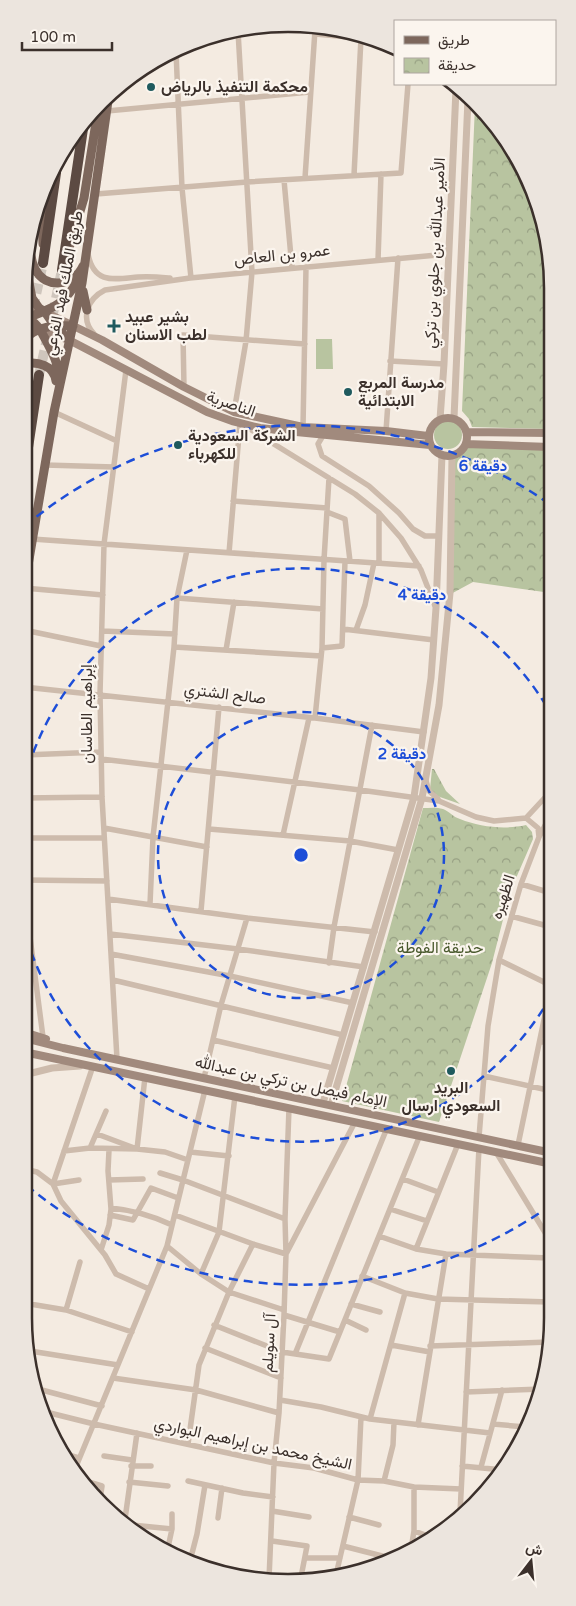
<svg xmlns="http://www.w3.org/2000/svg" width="576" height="1606" font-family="'Varela Round',Vazirmatn,sans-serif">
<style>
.green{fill:#b8c4a0}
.park{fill:url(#park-crowns)}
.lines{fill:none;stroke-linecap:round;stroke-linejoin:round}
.motorway-tunnel{stroke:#cfc6bd;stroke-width:10;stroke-dasharray:10 5;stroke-linecap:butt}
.minor{stroke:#cdbbac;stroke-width:5.5}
.tertiary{stroke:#cdbbac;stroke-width:7}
.secondary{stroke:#a18a7d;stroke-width:8}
.primary{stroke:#7d675c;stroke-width:9}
.motorway{stroke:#5c4a42;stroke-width:10}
.ring{fill:none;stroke:#1d4ed8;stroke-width:2.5;stroke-dasharray:9 6}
.poi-dot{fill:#1f5a5e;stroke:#fbf5ee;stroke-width:2}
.labels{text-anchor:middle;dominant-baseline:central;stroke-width:4.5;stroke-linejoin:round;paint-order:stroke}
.poi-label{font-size:16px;font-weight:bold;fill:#3b302b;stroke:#fbf5ee;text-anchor:start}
.street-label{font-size:16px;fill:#3b302b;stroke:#fbf5ee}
.park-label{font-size:16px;fill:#4a5a2e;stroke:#fbf5ee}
.rim{fill:none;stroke:#3b302b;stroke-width:2.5}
.centre{fill:#1d4ed8;stroke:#fbf5ee;stroke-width:2.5}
.ring-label{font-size:15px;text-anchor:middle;font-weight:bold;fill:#1d4ed8;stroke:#fbf5ee;stroke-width:4.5;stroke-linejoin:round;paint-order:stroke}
</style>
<defs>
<pattern id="park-crowns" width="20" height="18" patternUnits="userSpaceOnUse" patternTransform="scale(1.25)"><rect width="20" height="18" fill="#b8c4a0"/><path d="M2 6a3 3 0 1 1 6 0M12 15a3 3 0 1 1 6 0" fill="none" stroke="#97a083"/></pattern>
</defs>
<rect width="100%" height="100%" fill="#f4ebe1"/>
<path class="green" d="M316 339H332L333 369H316Z
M434 435a14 14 0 1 1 28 0a14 14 0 1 1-28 0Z"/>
<path class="park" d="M475 105 486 114 525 171 550 253V429L472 427 469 419 462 411Z
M466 445 550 448 551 593 473 582 449 595 452 457 458 454Z
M432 769H434L446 791 460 804 437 796 430 789Z
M423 808C429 808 437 807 443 809 449 811 453 817 460 819 480 827 505 830 526 825L532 832 533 839 510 892 492 963 439 1122 342 1101Z"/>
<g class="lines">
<path class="motorway-tunnel" d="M33 308 43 263
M53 313 62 270
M24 349 28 332
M39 375 48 335"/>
<path class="minor" d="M315 34 372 39
M176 52 182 188 191 278
M107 111 310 92
M354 175 361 38
M305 178 315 30
M284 180 292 268
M96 194 247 182 401 173 408 84
M88 254C94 285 115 279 138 277 149 276 159 277 170 278
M378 260 381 174
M94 334C80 319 87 299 105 290L190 278 448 254
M390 361 444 364
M184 387 183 335 305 344
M54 412 117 441
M234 412 246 341 252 272 238 31
M303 427 306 267
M386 431 398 258
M324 434 318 444 322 456 369 486 399 513 413 529 425 536H439
M45 465 114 467
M233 501 327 508
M327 512 345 519 350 561
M379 513V563
M32 539 419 566
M229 553 240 423 355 494 379 513 401 538 421 570 435 606
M24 588 103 595
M177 598 323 609
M343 629 434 640
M24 630 101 646
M356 630 365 605 374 563
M102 631 175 634
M174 647 321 656
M322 648 342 646 345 561
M226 650 234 602
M24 687 315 718 424 732
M315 718 322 648 324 560 329 478
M24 755 101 752
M101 759 360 790 439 801 476 817 494 821 526 818 538 828 539 837 521 884 499 960 488 1026 479 1137
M426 781 429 791 438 799
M24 798 102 797
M526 818 551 791
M104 828 207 847
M209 829 350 841 398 850
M283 835 309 718
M539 837 551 814
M24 838H104
M24 880 107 881
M521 884 551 893
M24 891 43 1037
M108 899 247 918 375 932
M150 904 153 837 174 647 177 598 187 550
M201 911 219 707
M511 916 551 927
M110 934 238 949 364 967
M111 954 230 976 353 1003
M499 960 552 986
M329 963 334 927 372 725
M113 980 343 1035
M545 983 551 958
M213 1040 333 1068
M540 1041 552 1044
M117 1059 102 797 100 694 104 544 126 370
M484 1076 552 1091
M204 1078 221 1005 247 918
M24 1091 30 1074
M97 1134 137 1149 145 1077
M518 1145 551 986
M90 1148 106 1111
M64 1151 90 1148 137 1149 165 1152 188 1160
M190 1152 229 1156
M496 1152 549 1239
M24 1169 37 1172 53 1184 61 1201 105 1255 116 1274 149 1289
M160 1173 183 1180 285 1219
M403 1179 438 1192
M79 1180 53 1184 93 1066
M109 1180 143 1179
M111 1208C132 1210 153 1216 172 1225
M390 1209 427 1221
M110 1215 133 1220 151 1188 178 1198
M175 1215 253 1244 286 1254 355 1122
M379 1236 416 1249 446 1254 550 1258
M167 1246 201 1274 229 1292 284 1310
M416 1249 458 1144
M101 1250 109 1225 111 1209 108 1171 109 1150
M201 1274 219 1232 235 1096
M362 1276 405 1293 438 1299 550 1302
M24 1303 66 1310 132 1332
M27 1303 30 1171
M351 1304 380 1312
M66 1310 80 1262
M284 1315 340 1332
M345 1320 366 1330
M214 1325 282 1352 329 1359 420 1135
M551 1327 549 1316 551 1284 549 1239 552 1236
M391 1345 430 1352
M430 1346 549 1342
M205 1348 281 1378
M30 1351 118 1365
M295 1354 387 1128
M113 1378 196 1390 279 1413
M38 1389 102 1406
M466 1392 542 1389
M280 1400 321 1407 370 1419 490 1433
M42 1411 94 1424 274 1463 314 1468 358 1480 384 1481 414 1487 461 1489
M370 1419 405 1293
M493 1424 525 1427
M418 1425 446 1254
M188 1444 199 1365 229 1292 253 1244
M65 1454 79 1458
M104 1456 132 1460
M131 1466H151
M462 1466 503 1470
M481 1467 502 1390
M75 1469 167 1246 205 1090
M82 1480 102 1486 100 1500
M188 1481 243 1493 273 1497
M384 1481 393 1445 394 1422
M129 1482 168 1486
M414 1487V1531L434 1538
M272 1511 309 1517
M460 1513 479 1148
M349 1517 379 1525
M218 1518 222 1488
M125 1519 137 1433
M132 1525 172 1529
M272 1541 307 1546 301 1577
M343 1546 390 1558
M411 1549 414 1531
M167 1552 172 1529V1514
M305 1558H340
M190 1561 197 1534 205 1485
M336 1575 358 1480 361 1417
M269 1579 274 1463 279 1413 284 1315 286 1254 285 1219 289 1108"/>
<path class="tertiary" d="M454 418 468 99
M440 419 444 364 456 89
M24 1075 52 1068 80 1066
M323 1103 414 797 431 678 436 608 442 455
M331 1105 422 798 439 705 450 593 452 456"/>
<path class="secondary" d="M24 307 45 312 102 340 184 387 234 412 303 427 386 431 428 436
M24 325 69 340 207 412 232 421 260 428 286 431 430 445
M429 437a19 19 0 1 1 38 0a19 19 0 1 1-38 0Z
M467 432 550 433
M466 444 550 447
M24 1032 46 1039
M24 1038 63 1048 552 1153
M24 1052 552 1164"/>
<path class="primary" d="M30 238C30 249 30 259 35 269 46 290 74 286 83 266
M43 244 42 221 44 196
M69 248 84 198 98 110
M26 267 32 298 39 308 45 312 54 325 69 340
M83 291 87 310
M24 313C29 319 37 324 41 331 48 345 60 363 59 380
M24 319C56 307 63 306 81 276
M24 340C36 326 55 325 73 326
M24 364C37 361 54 365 56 381
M24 589 54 412 82 283 108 101"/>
<path class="motorway" d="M43 263 56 173
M62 270 84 122
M24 474 39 375"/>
</g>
<g class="ring">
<circle cx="301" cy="855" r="143"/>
<path d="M551 996A287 287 0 0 1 24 929M24 781A287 287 0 0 1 551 714"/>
<path d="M551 1205A430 430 0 0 1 25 1184M25 526A430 430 0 0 1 548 503"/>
</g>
<g class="poi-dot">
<circle cx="151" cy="87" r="5"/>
<path d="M111.5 318.5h5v5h5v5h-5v5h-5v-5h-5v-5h5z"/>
<circle cx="348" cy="392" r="5"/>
<circle cx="178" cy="445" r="5"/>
<circle cx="451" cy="1071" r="5"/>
</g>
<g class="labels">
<g class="poi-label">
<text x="161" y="87">محكمة التنفيذ بالرياض</text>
<text x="125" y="317">بشير عبيد<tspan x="125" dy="18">لطب الاسنان</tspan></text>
<text x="358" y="383">مدرسة المربع<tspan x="358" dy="18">الابتدائية</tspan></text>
<text x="188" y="436">الشركة السعودية<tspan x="188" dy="18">للكهرباء</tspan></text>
<text x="451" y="1088" text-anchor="middle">البريد<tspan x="451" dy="18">السعودي ارسال</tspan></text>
</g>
<g class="street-label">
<text transform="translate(435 253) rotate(-87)">الأمير عبدالله بن جلوي بن تركي</text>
<text transform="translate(282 255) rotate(-6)">عمرو بن العاص</text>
<text transform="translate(64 283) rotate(-79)">طريق الملك فهد الفرعي</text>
<text transform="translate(231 404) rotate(19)">الناصرية</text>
<text transform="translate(225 694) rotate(7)">صالح الشتري</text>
<text transform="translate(87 714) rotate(-90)">إبراهيم الطاسان</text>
<text transform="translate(503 897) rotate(-72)">الظهيره</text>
<text transform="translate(291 1082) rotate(12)">الإمام فيصل بن تركي بن عبدالله</text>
<text transform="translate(269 1343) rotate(-87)">آل سويلم</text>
<text transform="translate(253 1444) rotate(12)">الشيخ محمد بن إبراهيم البواردي</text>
</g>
<g class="park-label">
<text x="440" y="948">حديقة الفوطة</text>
</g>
</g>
<path d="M0 0H576V1606H0ZM288 32H288A256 256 0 0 1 544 288V1318A256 256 0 0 1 288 1574H288A256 256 0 0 1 32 1318V288A256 256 0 0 1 288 32Z" fill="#ece5de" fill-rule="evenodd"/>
<path class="rim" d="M288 32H288A256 256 0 0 1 544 288V1318A256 256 0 0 1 288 1574H288A256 256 0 0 1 32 1318V288A256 256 0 0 1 288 32Z"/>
<circle cx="301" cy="855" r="8" class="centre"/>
<g class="ring-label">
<text x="483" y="471">6 دقيقة</text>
<text x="422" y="600">4 دقيقة</text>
<text x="402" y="759">2 دقيقة</text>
</g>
<rect x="394" y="20" width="162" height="65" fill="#fbf5ee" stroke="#aea6a0"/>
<rect x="404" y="36" width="25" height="8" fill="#7d675c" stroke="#aea6a0"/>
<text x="438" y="45" font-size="15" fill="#3b302b">طريق</text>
<rect x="404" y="58" width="25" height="15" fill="url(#park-crowns)" stroke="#aea6a0"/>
<text x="438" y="70" font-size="15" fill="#3b302b">حديقة</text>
<g transform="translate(531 1561) rotate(16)" stroke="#fbf5ee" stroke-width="4" paint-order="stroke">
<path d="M0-4L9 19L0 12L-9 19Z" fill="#3b302b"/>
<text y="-8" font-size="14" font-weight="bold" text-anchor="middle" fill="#3b302b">ش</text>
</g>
<path d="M22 42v8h90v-8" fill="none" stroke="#3b302b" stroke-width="2.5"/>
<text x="30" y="42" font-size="15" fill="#3b302b" stroke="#fbf5ee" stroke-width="4" paint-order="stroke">100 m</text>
</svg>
